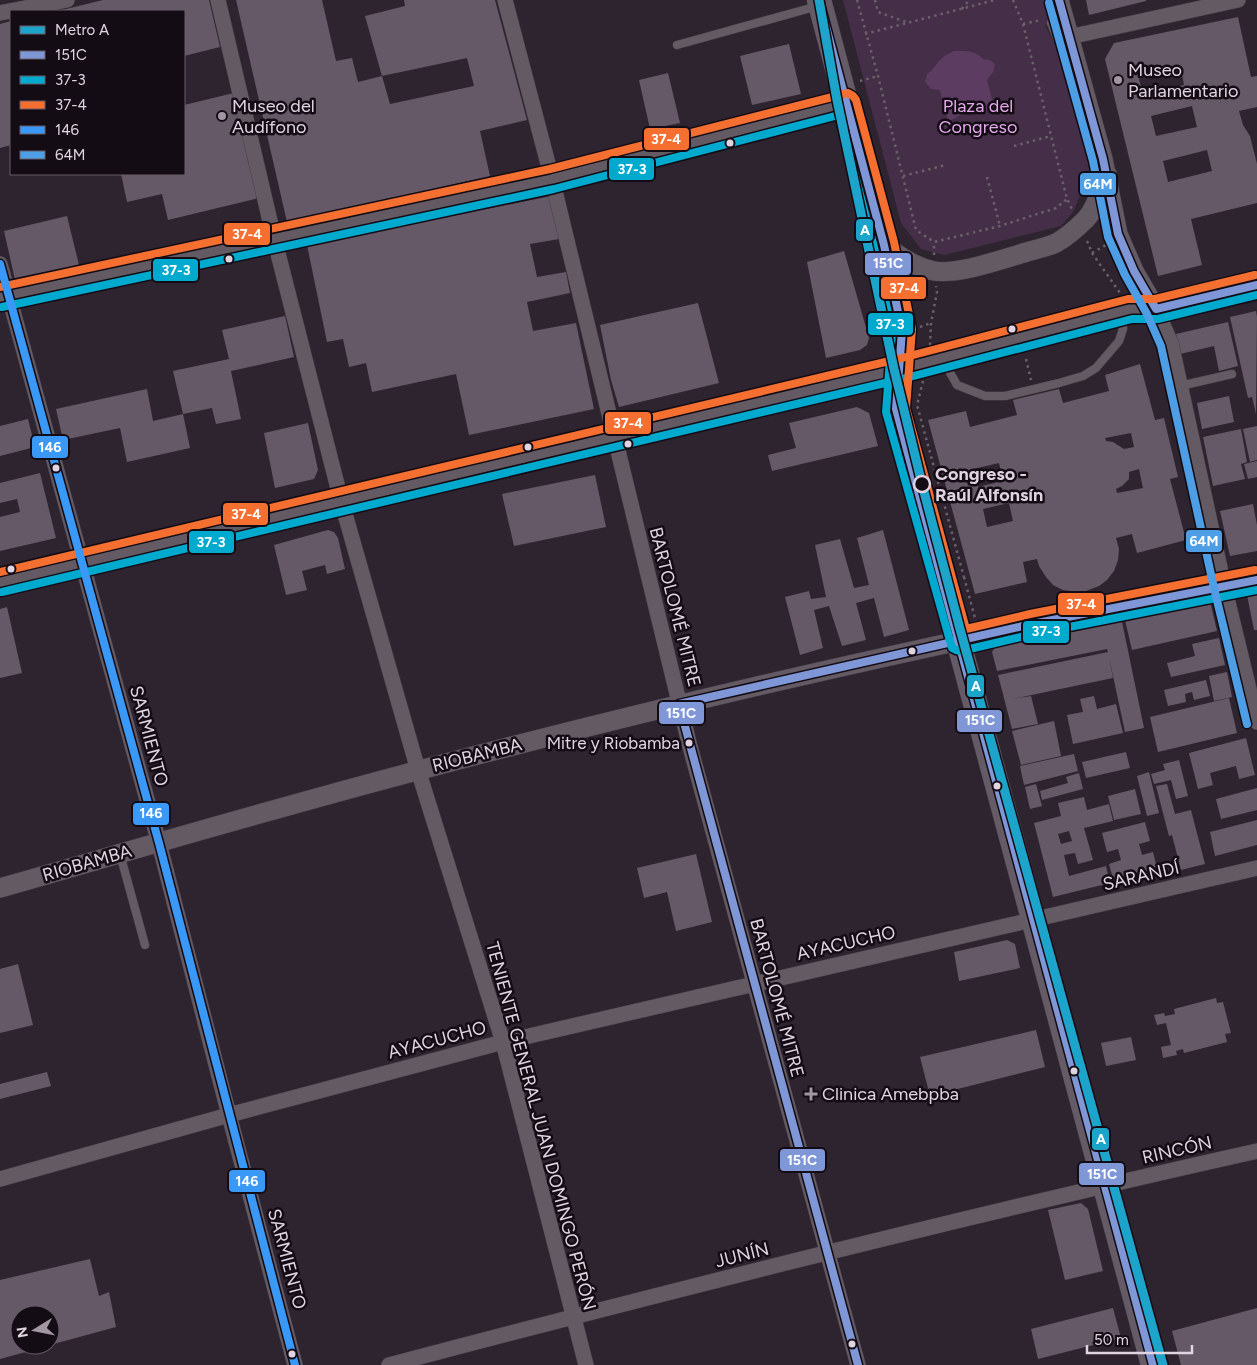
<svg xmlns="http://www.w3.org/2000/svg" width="1257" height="1365" font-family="Figtree,sans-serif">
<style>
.green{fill:#452e47}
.water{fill:#5c3c61}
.building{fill:#665967;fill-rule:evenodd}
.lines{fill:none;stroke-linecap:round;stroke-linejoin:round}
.service-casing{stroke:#4a414b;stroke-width:9}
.minor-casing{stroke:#4a414b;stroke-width:16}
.tertiary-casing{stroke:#4a414b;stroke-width:20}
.secondary-casing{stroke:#4a414b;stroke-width:22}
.primary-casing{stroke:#4a414b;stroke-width:25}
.path{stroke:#69616a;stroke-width:2.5;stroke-dasharray:2.5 4;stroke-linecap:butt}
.service{stroke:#635a64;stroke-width:8}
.minor{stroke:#635a64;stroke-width:15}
.tertiary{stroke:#635a64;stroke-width:19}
.secondary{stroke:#635a64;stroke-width:21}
.primary{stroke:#655b66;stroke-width:24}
.bus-1-casing{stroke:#140c15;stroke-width:11}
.bus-2-casing{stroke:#140c15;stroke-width:11}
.bus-3-casing{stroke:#140c15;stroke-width:11}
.bus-4-casing{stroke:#140c15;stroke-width:11}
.bus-5-casing{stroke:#140c15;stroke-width:11}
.bus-1{stroke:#7f97d6;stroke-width:8}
.bus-2{stroke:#00a9ce;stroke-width:8}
.bus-3{stroke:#f46f30;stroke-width:8}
.bus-4{stroke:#3a99f6;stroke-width:8}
.bus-5{stroke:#4d9ee5;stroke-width:8}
.metro-1-casing{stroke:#140c15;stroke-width:12}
.metro-1{stroke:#1ca4cb;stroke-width:9}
.poi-dot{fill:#a296a3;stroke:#140c15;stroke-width:2}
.bus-dot{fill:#e0d4e1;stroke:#140c15;stroke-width:2}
.stop-dot{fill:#140c15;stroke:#e0d4e1;stroke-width:2.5}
.labels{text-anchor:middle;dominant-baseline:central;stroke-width:5;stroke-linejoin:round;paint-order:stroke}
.bus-label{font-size:17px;fill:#e0d4e1;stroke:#140c15;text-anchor:end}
.poi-label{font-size:18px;fill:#e0d4e1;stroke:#140c15;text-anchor:start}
.park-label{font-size:18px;fill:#e2a8e9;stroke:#140c15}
.stop-label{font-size:18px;font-weight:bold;fill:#e0d4e1;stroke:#140c15;text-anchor:start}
.street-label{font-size:18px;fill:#e0d4e1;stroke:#140c15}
.line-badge{stroke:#140c15;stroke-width:2}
.badge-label{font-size:14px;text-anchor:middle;font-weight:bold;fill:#fff}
</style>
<rect width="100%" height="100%" fill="#2e242f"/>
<path class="green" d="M843 0H1048L1053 23 1045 25 1073 81 1091 156 1089 175 1073 212 1061 226 944 255 921 249 901 223Z"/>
<path class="water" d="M954 51C966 51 975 50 983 59L990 60 995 64 993 72 987 80 995 111C976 109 964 112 948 122L940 90 931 89 925 82 927 74C934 70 936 63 942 58 945 55 950 53 954 51Z"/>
<path class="building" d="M103 0H209L220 47 184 56V11H58Z
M236 0H322L336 61 352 58 358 82 382 76 390 104 474 86 467 58 382 76 365 16 405 6 404 0H495L527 120 480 131 490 176 287 222Z
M1086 0H1146V1L1089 15Z
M1238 17 1251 77 1257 76V107L1239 111 1243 125 1250 136 1257 164V203L1191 219 1202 265 1158 276 1105 59 1114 43ZM1181 69 1184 85 1143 95 1139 79ZM1192 106 1197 127 1156 136 1151 116ZM1207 150 1212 171 1168 182 1163 161Z
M11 21V145L0 148V24Z
M789 44 801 94 752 105 740 56Z
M668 73 680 123 650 129 639 80Z
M234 93 259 198 168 220 162 194 127 202 121 174H184V105Z
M551 196 559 239 530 244 537 277 566 272 570 293 527 302 533 331 576 323 594 409 469 435 456 374 372 392 366 363 349 367 343 339 327 342 307 245Z
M67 216 79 265 15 280 4 231Z
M844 251 869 338 867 345 860 350 826 358 807 262Z
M698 303 719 383 619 407 611 380 600 325Z
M1256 311 1257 317 1256 414 1252 397 1248 398 1230 317Z
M285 316 294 357 231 371 241 419 216 424 212 408 183 414 173 371 229 359 222 330Z
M1228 322 1238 366 1219 371 1214 346 1180 354 1176 334Z
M1140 364 1155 420 1164 418 1178 477 1170 479 1186 540 1137 553 1132 534 1116 538 1119 549 1118 560 1114 571 1107 580 1099 586 1086 591 1077 592 1063 590 1053 585 1046 577 1039 566 1037 559 1023 562 1027 582 975 594 928 420 966 411 970 427 1017 415 1013 400 1059 389 1063 403 1109 391 1105 375ZM1131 433 1134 447 1124 449 1113 442 1106 441 1105 438ZM999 463 1003 481 978 487 973 469ZM1139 469 1143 488 1117 493 1116 489 1122 486 1129 479V472ZM1009 503 1013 521 987 527 983 509Z
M147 389 153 421 183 414 190 448 127 462 120 428 63 440 56 409Z
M1229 396 1234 422 1202 429 1197 403Z
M857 407 869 413 878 446 772 471 768 455 796 448 789 423Z
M28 419 35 447 0 456V426Z
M308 423 318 470 314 479 275 488 264 433Z
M1257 426V460L1250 462 1243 429Z
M1241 429 1247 462 1241 464 1245 479 1213 486 1203 437Z
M1257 461V477L1248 479 1244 464Z
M40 473 56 538 0 551V517L20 512 17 499 0 503V483Z
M595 475 606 527 514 546 502 494Z
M1253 504 1257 525V551L1230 556 1220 511Z
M328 530 334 532 338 538 345 569 327 574 325 565 302 571 307 590 286 595 274 545Z
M883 530 909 630 884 637 874 598 856 603 866 640 842 646 829 606 814 610 823 648 800 655 785 597 809 591 811 599 826 597 815 545 840 539 854 588 869 585 857 538Z
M1257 593V630H1254L1247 595Z
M1210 601 1217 631 1132 650 1125 620Z
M7 607 22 673 0 678V609Z
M1120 612 1144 728 1125 732 1109 657 1113 678 1012 699 1031 696 1038 724 1012 729 998 675 1108 652 1107 649 997 671 992 652 999 641 1102 621 1101 616Z
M1219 638 1225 665 1171 677 1167 663 1195 656 1192 644Z
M1227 672 1232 697 1214 701 1209 676Z
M1206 680 1210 696 1194 700 1192 692 1185 694 1186 702 1168 706 1164 690Z
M1094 696 1097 709 1116 704 1123 733 1073 744 1067 715 1083 712 1080 699Z
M1229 698 1237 733 1158 752 1150 717Z
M1054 721 1061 756 1021 765 1012 731Z
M1246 738 1255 775 1239 779 1236 766 1210 773 1213 785 1198 789 1189 753Z
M1126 752 1130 768 1086 778 1082 762Z
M1074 754 1078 771 1024 785 1020 766Z
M1179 760 1188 796 1176 799 1171 780 1154 784 1151 774 1165 770 1163 764Z
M1149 772 1159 813 1147 816 1137 776Z
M1079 773 1083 789 1042 800 1040 791 1068 783 1066 777Z
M1036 784 1042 806 1030 809 1025 787Z
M1167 784 1175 814 1191 810 1205 864 1181 870 1172 835 1169 836 1156 786Z
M1257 788V810L1221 819 1216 799Z
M1135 789 1141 814 1114 820 1108 796Z
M1084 797 1087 810 1109 804 1113 821 1084 828 1093 860 1078 864 1075 853 1064 855 1069 876 1106 866 1110 883 1053 897 1034 823 1061 816 1058 803ZM1069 831 1072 841 1061 844 1058 834Z
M1257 820V845L1215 856 1210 832Z
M1145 822 1150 841 1139 844 1142 855 1153 852 1157 868 1113 879 1109 864 1121 860 1118 849 1107 852 1102 833Z
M696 854 712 922 676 931 667 892 644 898 637 868Z
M1007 940 1015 944 1020 968 959 981 954 952Z
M18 964 33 1025 0 1033V969Z
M1216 998 1217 1003 1223 1002 1231 1033 1225 1034 1227 1042 1184 1053 1183 1049 1176 1051 1177 1055 1163 1058 1161 1047 1171 1045 1166 1023 1157 1025 1154 1015 1164 1013 1165 1016 1175 1014 1174 1009Z
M1036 1030 1045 1067 930 1096 920 1057Z
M1131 1037 1136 1060 1106 1066 1101 1043Z
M47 1072 51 1086 0 1099V1084Z
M1081 1203 1088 1209 1103 1271 1065 1280 1048 1210Z
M90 1259 99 1296 109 1292 116 1327 50 1345V1315H20V1345L48 1346 0 1359V1280Z
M1113 1308 1121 1338 1038 1359 1031 1329Z
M1257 1308V1365H1181L1172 1331Z"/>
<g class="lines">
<g class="service-casing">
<path id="service" d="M1051 23 1061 48 1069 57
M677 45 818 6
M943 360 957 385 985 396H1005L1059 383 1083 376 1096 368 1119 341 1123 329V313
M1180 386 1232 374
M120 854 145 945"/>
</g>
<g class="minor-casing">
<path id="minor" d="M218 0 274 238 341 500 418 770 503 1042 586 1365
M505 0 552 179 689 743 858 1365
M0 13 67 0
M1069 37 1238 0
M0 264 159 843 229 1115 295 1365
M0 297 552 179 846 103
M1156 309 1171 343 1224 586 1257 722
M0 1179 229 1115 503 1042 1257 868
M389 1365C677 1289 966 1216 1257 1151"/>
</g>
<g class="tertiary-casing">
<path id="tertiary" d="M1059 0 1103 159 1118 234 1134 271 1156 309
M884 245C900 256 914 267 934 271 959 275 1002 259 1027 252 1036 249 1048 247 1056 243 1067 237 1077 228 1086 219 1097 207 1101 189 1107 174
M0 888C140 848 279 807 420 770 696 697 976 634 1257 580"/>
</g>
<g class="secondary-casing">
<path id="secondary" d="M0 582 900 369 1131 309H1156L1257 285"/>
</g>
<g class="primary-casing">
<path id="primary" d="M819 0 884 245 902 331 896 409 1153 1365"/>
</g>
<path class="path" d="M857 0 878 76 916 230 934 242 1000 226 1056 208 1067 199
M875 0 878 12 906 22
M1013 0 1023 24 1067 199 1073 211
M962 9 969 0
M1023 24 1041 20
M865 34 995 0
M860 81 878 76
M1014 146 1051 136
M903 176 946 165
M987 177 1000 226
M1087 241 1092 253 1120 293
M1092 253 1106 245
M934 255V242
M920 327 931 323
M930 345 931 323 937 292 936 286
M1026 359 1031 380
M923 381 917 405 964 577
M964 577 976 622"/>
<use href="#service" class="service"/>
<use href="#minor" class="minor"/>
<use href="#tertiary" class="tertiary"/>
<use href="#secondary" class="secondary"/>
<use href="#primary" class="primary"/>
<g class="bus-1-casing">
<path id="bus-1" d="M819 0 884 245 902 331 896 409 1153 1365
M1059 0 1103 159 1118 234 1134 271 1156 309 1257 285
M858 1365 679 704 1032 624 1257 580"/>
</g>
<g class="bus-2-casing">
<path id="bus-2" d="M2 307 554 189 839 115 874 247 892 332 886 412 952 648 956 650 961 651 1034 634 1257 590
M2 592 902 379 1132 319H1158L1257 295"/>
</g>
<g class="bus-3-casing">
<path id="bus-3" d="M0 287 550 169 848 93 853 96 856 100 894 242 912 329 906 408 966 629 1030 614 1255 570
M0 572 898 359 1128 299H1155L1255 275"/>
</g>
<g class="bus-4-casing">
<path id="bus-4" d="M0 264 159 843 295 1365"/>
</g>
<g class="bus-5-casing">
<path id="bus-5" d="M1049 3 1093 161 1108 237 1125 275 1147 314 1161 346 1214 588 1247 724"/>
</g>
<use href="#bus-1" class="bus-1"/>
<use href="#bus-2" class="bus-2"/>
<use href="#bus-3" class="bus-3"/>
<use href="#bus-4" class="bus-4"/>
<use href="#bus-5" class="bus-5"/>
<g class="metro-1-casing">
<path id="metro-1" d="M819 0 837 100 894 369 922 484 960 629 1163 1365"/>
</g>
<use href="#metro-1" class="metro-1"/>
</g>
<g class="poi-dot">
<circle cx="1118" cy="80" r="5"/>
<circle cx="222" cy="116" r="5"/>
<path d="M808.5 1086.5h5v5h5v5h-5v5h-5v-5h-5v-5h5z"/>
</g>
<g class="bus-dot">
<circle cx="730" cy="143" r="4.5"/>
<circle cx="229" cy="259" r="4.5"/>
<circle cx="1012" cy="329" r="4.5"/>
<circle cx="628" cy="444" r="4.5"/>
<circle cx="528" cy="447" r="4.5"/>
<circle cx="56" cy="468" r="4.5"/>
<circle cx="11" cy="569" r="4.5"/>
<circle cx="912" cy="651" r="4.5"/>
<circle cx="689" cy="743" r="4.5"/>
<circle cx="997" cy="786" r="4.5"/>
<circle cx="1074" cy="1071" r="4.5"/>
<circle cx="852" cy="1344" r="4.5"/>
<circle cx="292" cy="1354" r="4.5"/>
</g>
<circle class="stop-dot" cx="922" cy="484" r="8"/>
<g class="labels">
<g class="bus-label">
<text x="680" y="743">Mitre y Riobamba</text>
</g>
<g class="poi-label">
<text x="1128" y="70">Museo<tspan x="1128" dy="21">Parlamentario</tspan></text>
<text x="232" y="106">Museo del<tspan x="232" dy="21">Audífono</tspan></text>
<text x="822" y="1094">Clinica Amebpba</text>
</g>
<g class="park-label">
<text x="978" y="106">Plaza del<tspan x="978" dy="21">Congreso</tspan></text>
</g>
<g class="stop-label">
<text x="935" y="474">Congreso -<tspan x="935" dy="21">Raúl Alfonsín</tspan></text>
</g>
<g class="street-label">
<text transform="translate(675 607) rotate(76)">BARTOLOMÉ MITRE</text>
<text transform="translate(149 736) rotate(75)">SARMIENTO</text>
<text transform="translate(477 755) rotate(-14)">RIOBAMBA</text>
<text transform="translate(87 863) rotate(-16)">RIOBAMBA</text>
<text transform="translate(1141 876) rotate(-13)">SARANDÍ</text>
<text transform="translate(846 943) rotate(-13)">AYACUCHO</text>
<text transform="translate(777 998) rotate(75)">BARTOLOMÉ MITRE</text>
<text transform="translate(437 1040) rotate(-15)">AYACUCHO</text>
<text transform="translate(541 1126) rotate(75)">TENIENTE GENERAL JUAN DOMINGO PERÓN</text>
<text transform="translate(1177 1150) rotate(-13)">RINCÓN</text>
<text transform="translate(742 1255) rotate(-14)">JUNÍN</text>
<text transform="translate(287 1259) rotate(75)">SARMIENTO</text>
</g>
</g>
<g class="line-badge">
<rect x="643" y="127" width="47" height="24" rx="5" fill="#f46f30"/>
<rect x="608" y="157" width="47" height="24" rx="5" fill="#00a9ce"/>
<rect x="1079" y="172" width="38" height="24" rx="5" fill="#4d9ee5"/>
<rect x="855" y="218" width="19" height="24" rx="5" fill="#1ca4cb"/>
<rect x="223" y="222" width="48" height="24" rx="5" fill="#f46f30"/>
<rect x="864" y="252" width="48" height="24" rx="5" fill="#7f97d6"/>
<rect x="152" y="258" width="47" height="24" rx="5" fill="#00a9ce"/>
<rect x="880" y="276" width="47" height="24" rx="5" fill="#f46f30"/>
<rect x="867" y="312" width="47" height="24" rx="5" fill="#00a9ce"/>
<rect x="604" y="411" width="48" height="24" rx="5" fill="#f46f30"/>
<rect x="31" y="435" width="38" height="24" rx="5" fill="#3a99f6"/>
<rect x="222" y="502" width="47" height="24" rx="5" fill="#f46f30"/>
<rect x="1185" y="529" width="38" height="24" rx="5" fill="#4d9ee5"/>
<rect x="188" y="530" width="47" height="24" rx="5" fill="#00a9ce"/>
<rect x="1057" y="592" width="48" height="24" rx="5" fill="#f46f30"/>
<rect x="1022" y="620" width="48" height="24" rx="5" fill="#00a9ce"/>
<rect x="966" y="674" width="19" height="24" rx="5" fill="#1ca4cb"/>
<rect x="658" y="701" width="47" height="24" rx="5" fill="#7f97d6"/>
<rect x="956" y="709" width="47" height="24" rx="5" fill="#7f97d6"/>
<rect x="132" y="802" width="38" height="24" rx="5" fill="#3a99f6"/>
<rect x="1091" y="1127" width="19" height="24" rx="5" fill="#1ca4cb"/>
<rect x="779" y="1148" width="47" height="24" rx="5" fill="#7f97d6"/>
<rect x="1078" y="1162" width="47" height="24" rx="5" fill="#7f97d6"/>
<rect x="228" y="1169" width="38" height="24" rx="5" fill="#3a99f6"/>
</g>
<g class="badge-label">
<text x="666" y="144">37-4</text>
<text x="632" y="174">37-3</text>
<text x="1098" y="189">64M</text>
<text x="865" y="235">A</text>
<text x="247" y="239">37-4</text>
<text x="888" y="268">151C</text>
<text x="176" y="275">37-3</text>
<text x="904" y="293">37-4</text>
<text x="890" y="329">37-3</text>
<text x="628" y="428">37-4</text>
<text x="50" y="452">146</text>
<text x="246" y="519">37-4</text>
<text x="1204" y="546">64M</text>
<text x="211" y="547">37-3</text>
<text x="1081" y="609">37-4</text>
<text x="1046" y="636">37-3</text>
<text x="976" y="691">A</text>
<text x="681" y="718">151C</text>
<text x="980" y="725">151C</text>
<text x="151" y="818">146</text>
<text x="1101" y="1144">A</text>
<text x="802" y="1165">151C</text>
<text x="1102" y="1179">151C</text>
<text x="247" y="1186">146</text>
</g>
<rect x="10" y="10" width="175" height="165" fill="#140c15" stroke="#665c67"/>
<rect x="20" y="26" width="25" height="8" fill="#1ca4cb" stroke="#665c67"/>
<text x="55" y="35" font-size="15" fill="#e0d4e1">Metro A</text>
<rect x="20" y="51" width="25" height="8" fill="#7f97d6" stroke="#665c67"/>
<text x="55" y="60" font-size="15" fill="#e0d4e1">151C</text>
<rect x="20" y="76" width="25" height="8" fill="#00a9ce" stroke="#665c67"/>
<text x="55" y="85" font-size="15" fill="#e0d4e1">37-3</text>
<rect x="20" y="101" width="25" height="8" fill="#f46f30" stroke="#665c67"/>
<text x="55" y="110" font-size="15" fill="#e0d4e1">37-4</text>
<rect x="20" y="126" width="25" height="8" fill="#3a99f6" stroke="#665c67"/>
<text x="55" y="135" font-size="15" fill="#e0d4e1">146</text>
<rect x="20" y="151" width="25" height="8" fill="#4d9ee5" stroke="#665c67"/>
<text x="55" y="160" font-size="15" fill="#e0d4e1">64M</text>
<g transform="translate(35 1330) rotate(260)"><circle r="24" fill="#140c15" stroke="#665c67"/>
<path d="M0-4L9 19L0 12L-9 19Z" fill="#a296a3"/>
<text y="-8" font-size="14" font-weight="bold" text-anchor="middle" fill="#e0d4e1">N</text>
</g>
<path d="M1087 1345v8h105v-8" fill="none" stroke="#e0d4e1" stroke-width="2.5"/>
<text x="1094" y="1345" font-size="15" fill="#e0d4e1" stroke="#140c15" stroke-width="4" paint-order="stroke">50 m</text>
</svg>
